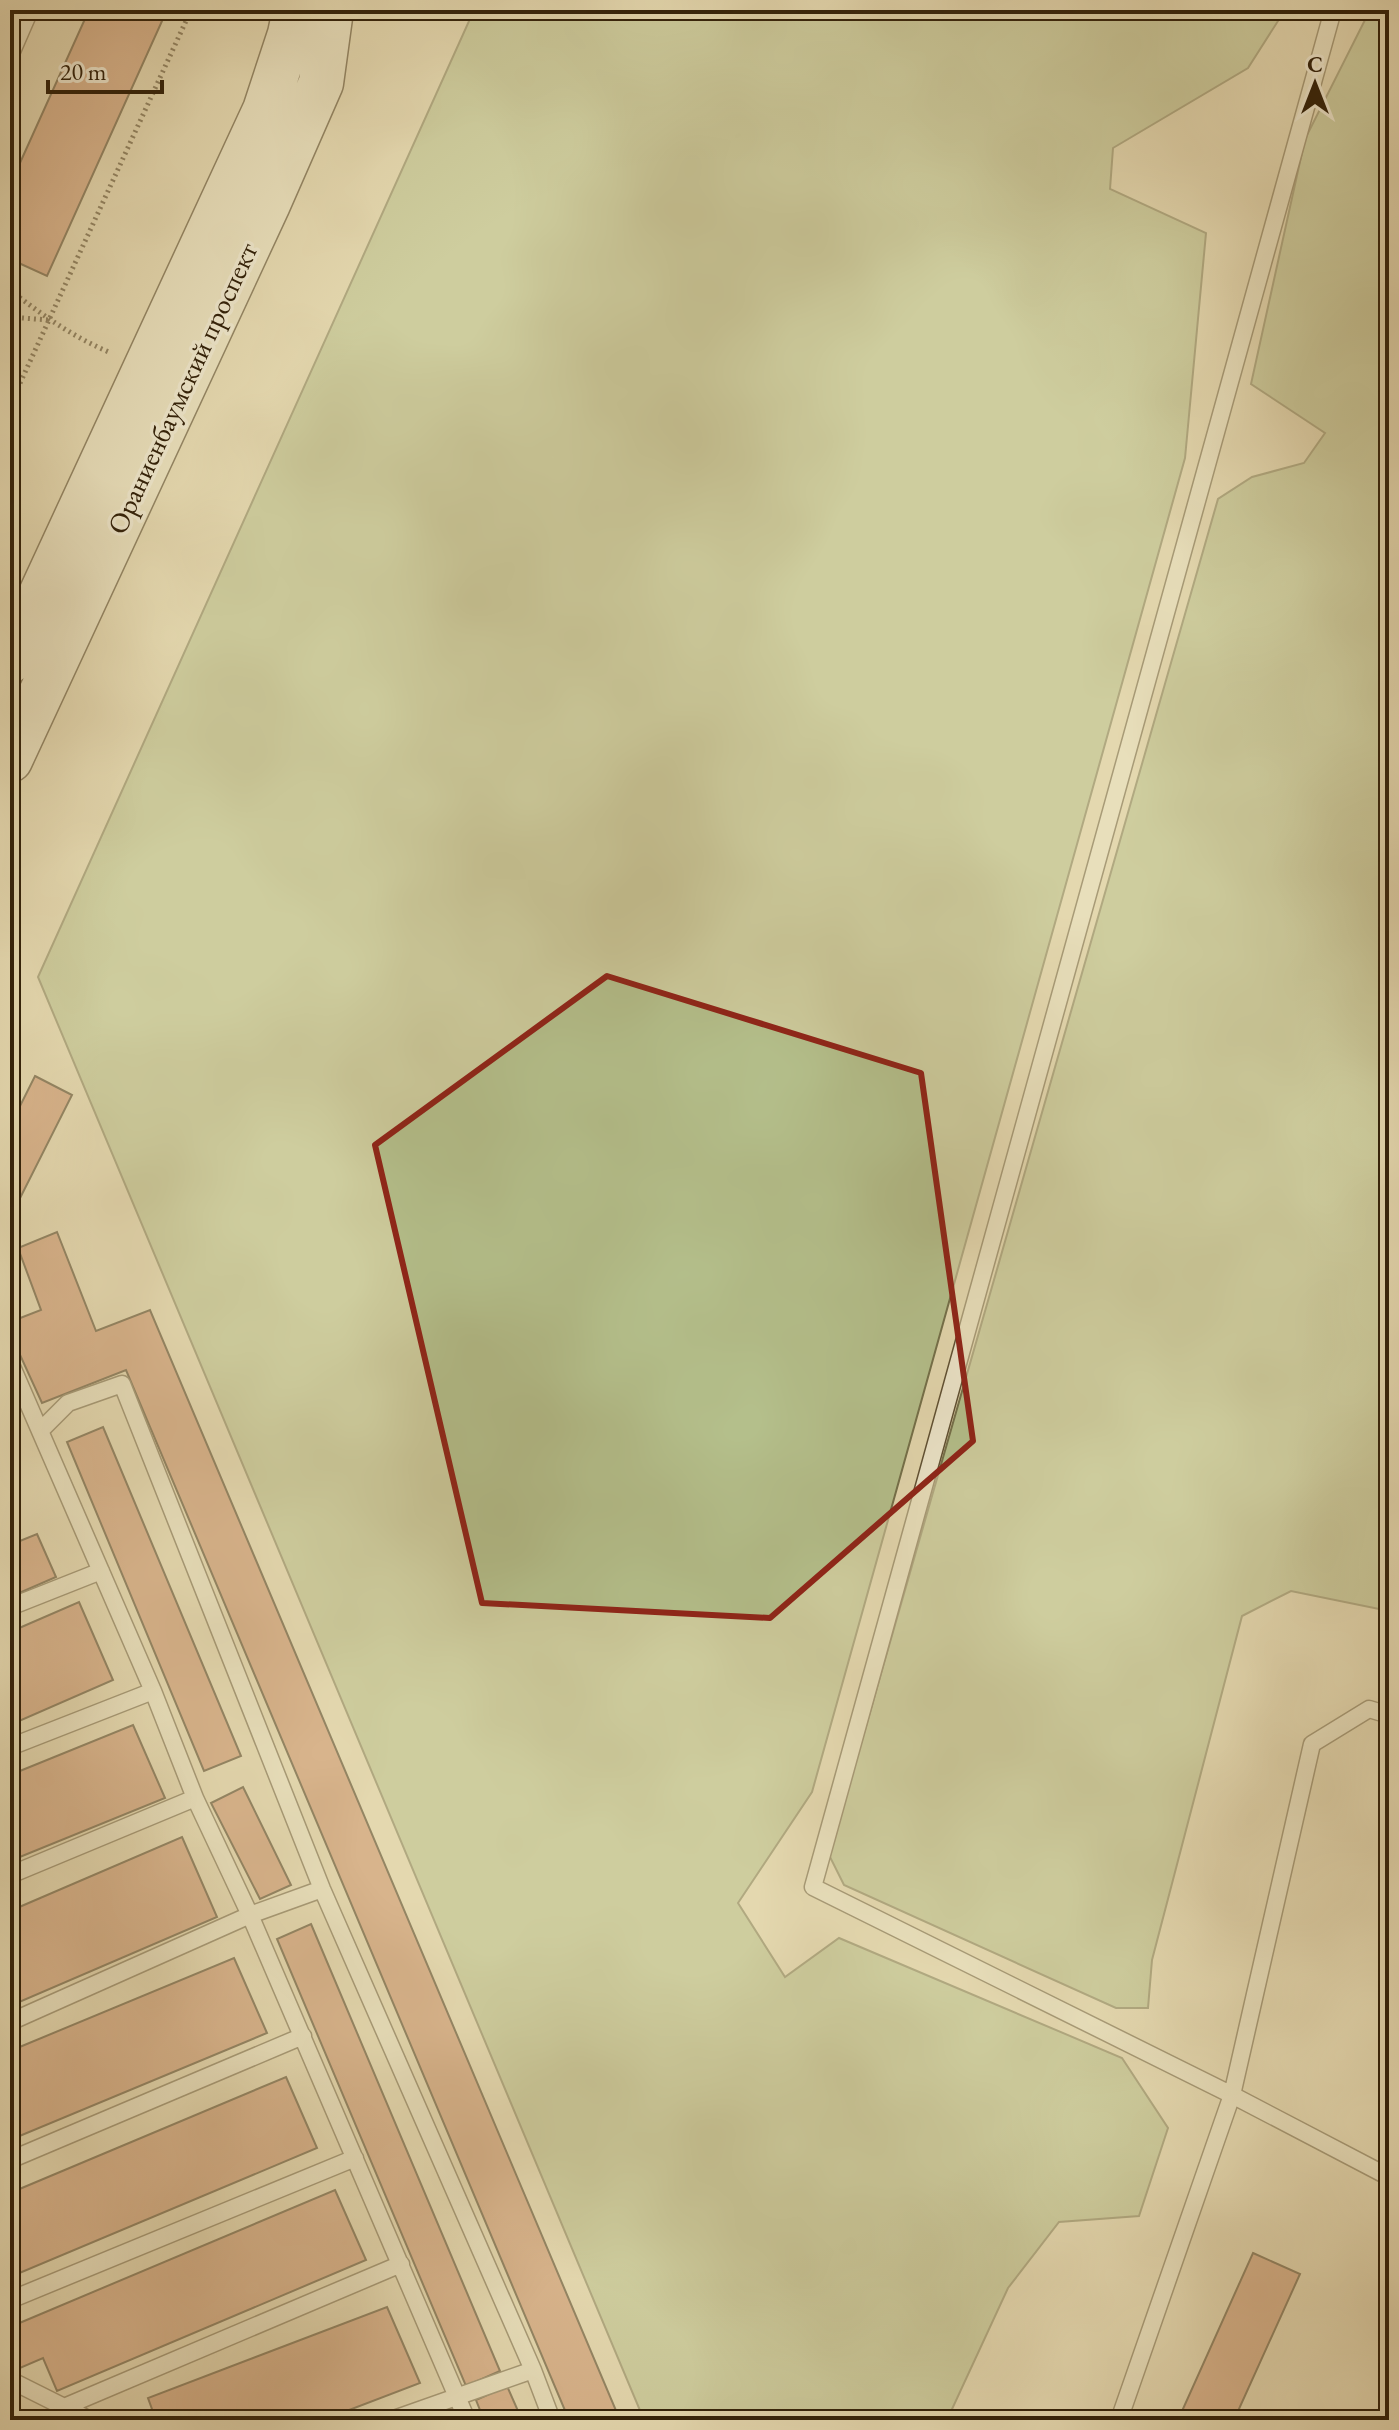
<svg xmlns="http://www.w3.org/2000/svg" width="1399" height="2430" font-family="'EB Garamond',serif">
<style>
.green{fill:#b4bf8b;stroke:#74704a;stroke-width:2}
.building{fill:#cb8763;stroke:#33220a;stroke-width:2}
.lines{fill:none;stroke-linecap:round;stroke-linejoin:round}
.service-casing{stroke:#5f5033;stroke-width:19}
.secondary-casing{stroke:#33220a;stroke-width:47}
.path{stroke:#33220a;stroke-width:5;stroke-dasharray:2 4;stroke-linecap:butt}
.service{stroke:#ede6cb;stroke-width:16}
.secondary{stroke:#ede6cb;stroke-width:44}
.marked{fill:none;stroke:#8f2418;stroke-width:6;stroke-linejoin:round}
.labels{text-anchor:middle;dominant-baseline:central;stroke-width:7;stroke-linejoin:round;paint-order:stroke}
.street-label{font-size:28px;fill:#33220a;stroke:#ede6cb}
</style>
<rect width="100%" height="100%" fill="#e4d8af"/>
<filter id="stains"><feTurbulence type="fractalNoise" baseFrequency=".0025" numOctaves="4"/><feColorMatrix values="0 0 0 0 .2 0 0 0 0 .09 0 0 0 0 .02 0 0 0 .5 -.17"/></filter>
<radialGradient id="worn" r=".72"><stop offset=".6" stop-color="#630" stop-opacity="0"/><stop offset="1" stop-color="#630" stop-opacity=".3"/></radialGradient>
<path class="green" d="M474 10H1285L1248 68 1113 148 1110 189 1206 233 1185 458 812 1792 738 1903 785 1977 839 1938 1122 2058 1168 2128 1139 2216 1059 2222 1008 2288 947 2420H644L38 977Z
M1370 10H1389V1611L1291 1591 1242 1616 1152 1960 1148 2008H1116L844 1885 829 1855 1218 499 1252 477 1304 463 1325 433 1251 384 1305 139Z"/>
<path class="building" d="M89 10H167L47 276 10 259V185Z
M35 1076 72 1095 10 1218V1126Z
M57 1232 96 1331 150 1310 620 2420H569L126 1370 42 1403 10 1333V1322L41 1310 18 1248Z
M103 1427 241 1756 204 1771 67 1442Z
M37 1534 56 1577 10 1597V1545Z
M79 1602 113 1680 10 1725V1632Z
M133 1725 165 1798 10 1861V1775Z
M243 1787 291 1885 260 1899 211 1803Z
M182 1837 217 1917 10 2006V1911Z
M311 1924 500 2371 466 2386 277 1939Z
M234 1958 267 2033 10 2140V2051Z
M286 2077 317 2148 10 2277V2193Z
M335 2190 366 2260 57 2391 43 2358 20 2368 10 2344V2327Z
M1253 2253 1300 2274 1234 2420H1178Z
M387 2307 420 2383 323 2420H156L148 2398Z
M507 2386 522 2420H484L476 2400Z
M10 2408 33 2420H10Z"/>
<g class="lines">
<g class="service-casing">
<path id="service" d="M1333 10 813 1887 1232 2095 1389 2177
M10 56 30 10
M10 1362 153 1691 195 1798 250 1915 467 2420
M40 1431 68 1403 122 1384 322 1889 533 2370 552 2420
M10 1607 101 1571
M10 1747 153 1691
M10 1875 195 1798
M10 2022 250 1915 322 1889
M10 2160 303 2036
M10 2300 355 2158
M10 2380 90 2420
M64 2407 401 2264
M391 2420 533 2370
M1119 2420 1232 2095 1312 1744 1369 1709 1389 1715"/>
</g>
<g class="secondary-casing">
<path id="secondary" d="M10 661 265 110 290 34 295 10
M10 760 268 204 321 83 331 10"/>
</g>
<path class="path" d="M10 290C42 315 73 337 111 353
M10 317 48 320
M10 405 191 10"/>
<use href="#service" class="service"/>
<use href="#secondary" class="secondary"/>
</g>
<path d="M0 0H1399V2430H0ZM607 976 921 1073 973 1441 770 1618 482 1603 375 1145Z" fill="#e4d8af" fill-opacity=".55" fill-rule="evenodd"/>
<path class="marked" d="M607 976 921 1073 973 1441 770 1618 482 1603 375 1145Z"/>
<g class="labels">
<g class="street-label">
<text transform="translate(182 388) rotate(-65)">Ораниенбаумский проспект</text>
</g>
</g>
<rect width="1399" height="2430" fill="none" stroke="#e4d8af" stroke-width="40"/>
<rect x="12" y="12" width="1375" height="2406" fill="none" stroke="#33220a" stroke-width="4"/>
<rect x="20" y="20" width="1359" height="2390" fill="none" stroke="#33220a" stroke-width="2"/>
<g transform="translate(1315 84)" stroke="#ede6cb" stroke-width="6" paint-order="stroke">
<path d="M0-6L14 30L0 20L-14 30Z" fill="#33220a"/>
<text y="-12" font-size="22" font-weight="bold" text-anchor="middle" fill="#33220a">С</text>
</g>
<path d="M48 80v12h114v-12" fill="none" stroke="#33220a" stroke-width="4"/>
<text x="60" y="80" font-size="24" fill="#33220a" stroke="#ede6cb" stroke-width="6" paint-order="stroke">20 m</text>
<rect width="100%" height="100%" filter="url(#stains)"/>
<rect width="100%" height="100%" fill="url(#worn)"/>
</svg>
